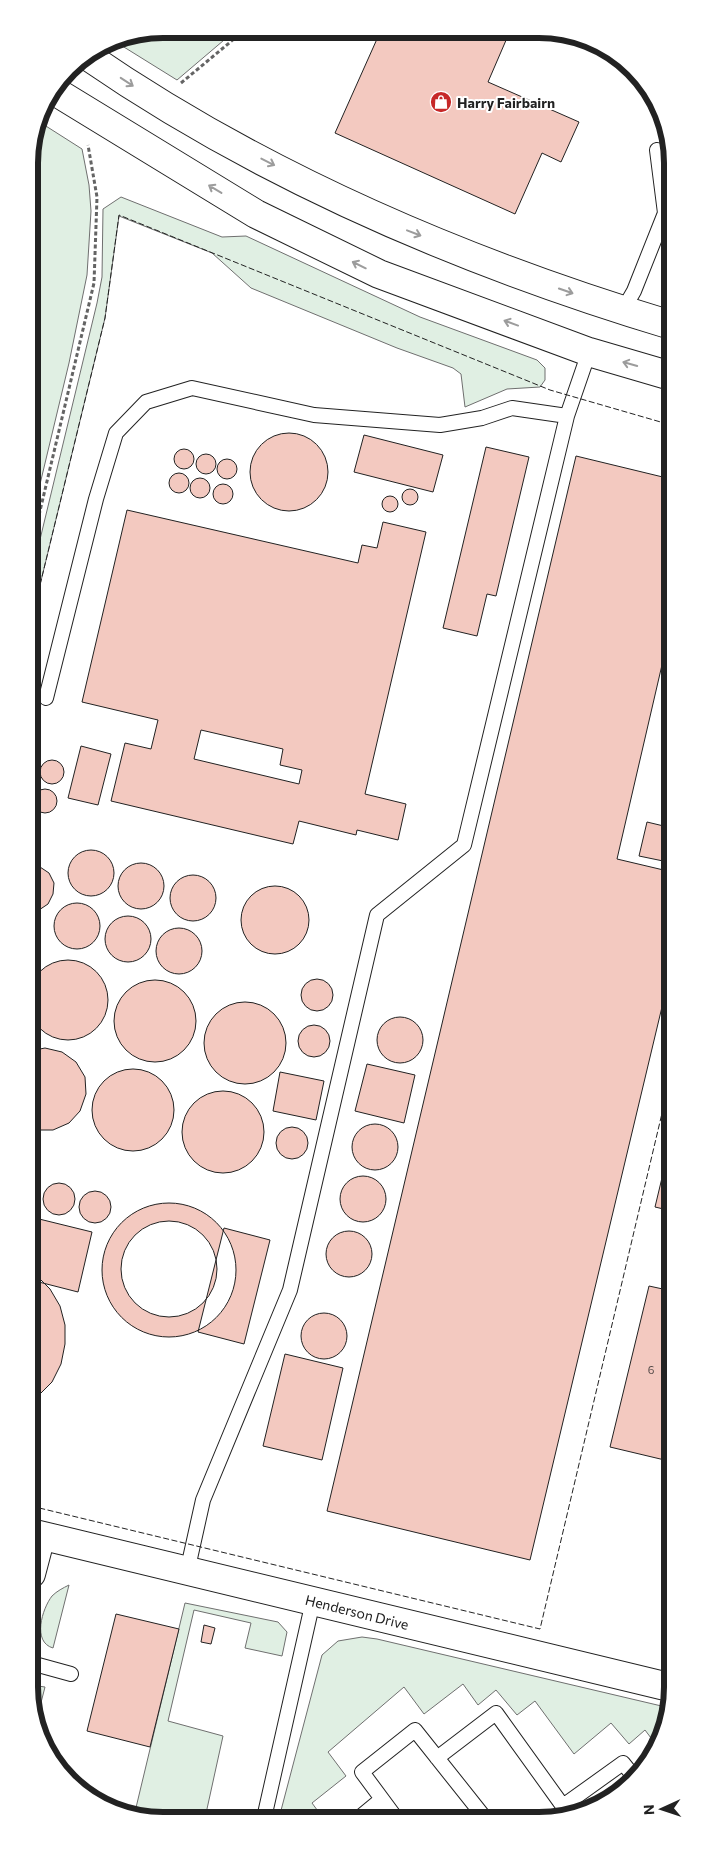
<svg xmlns="http://www.w3.org/2000/svg" width="702" height="1849" font-family="Commissioner,sans-serif">
<style>
.green{fill:#e0efe3;stroke:#6f6f6f}
.building{fill:#f3c9c0;stroke:#222;fill-rule:evenodd}
.lines{fill:none;stroke-linecap:round;stroke-linejoin:round}
.lane-casing{stroke:#222;stroke-width:16}
.street-casing{stroke:#222;stroke-width:30}
.highway-casing{stroke:#222;stroke-width:30}
.path{stroke:#646464;stroke-width:3;stroke-dasharray:4 2.5;stroke-linecap:butt}
.lane{stroke:#fff;stroke-width:14}
.street{stroke:#fff;stroke-width:28}
.highway{stroke:#fff;stroke-width:28}
.fence{stroke:#222;stroke-width:1;stroke-dasharray:6 2.5;stroke-linecap:butt}
.oneway{stroke:#9c9c9c}
.labels{text-anchor:middle;dominant-baseline:central;stroke-width:4;stroke-linejoin:round;paint-order:stroke}
.number-label{font-size:11px;fill:#564c4a}
.poi-label{font-size:14px;font-weight:bold;fill:#222;stroke:#fff;text-anchor:start}
.street-label{font-size:14px;fill:#222;stroke:#fff}
.rim{fill:none;stroke:#222;stroke-width:6}
</style>
<rect width="100%" height="100%" fill="#fff"/>
<path class="green" d="M163 29H237L177 80 111 39Z
M38 121 82 149 89 185 91 211 87 275 69 363 30 526 29 363 33 349 29 343V154Z
M121 197 222 237 246 236 420 317 537 360 545 368V380L540 387 507 389 465 407 461 374 453 368 397 348 251 288 212 253 119 216 105 318 30 626V581L97 303 102 277 103 209Z
M69 1585 53 1648C32 1642 42 1609 52 1596 57 1591 63 1588 69 1585Z
M185 1603 278 1622 287 1632 282 1656 245 1648 251 1623 194 1610 168 1721 223 1736 205 1818H137L134 1816Z
M362 1637 377 1639 670 1708 663 1737 657 1746 645 1730 629 1744 611 1723 574 1754 535 1701 517 1715 496 1690 478 1705 463 1684 424 1714 404 1687 328 1752 346 1776 312 1803 323 1818H279L322 1655 338 1641Z
M38 1686 45 1687 36 1722 31 1713V1688Z"/>
<path class="building" d="M381 30 510 31 488 82 579 122 561 162 542 153 515 214 335 133Z
M250 472a39 39 0 1 1 78 0a39 39 0 1 1-78 0Z
M364 435 443 455 433 492 354 472Z
M486 447 529 457 496 596 487 594 477 636 443 628Z
M174 459a10 10 0 1 1 20 0a10 10 0 1 1-20 0Z
M196 464a10 10 0 1 1 20 0a10 10 0 1 1-20 0Z
M576 456 671 479V626L617 859 672 872V965L530 1560 327 1511Z
M217 469a10 10 0 1 1 20 0a10 10 0 1 1-20 0Z
M169 483a10 10 0 1 1 20 0a10 10 0 1 1-20 0Z
M190 488a10 10 0 1 1 20 0a10 10 0 1 1-20 0Z
M213 494a10 10 0 1 1 20 0a10 10 0 1 1-20 0Z
M402 497a8 8 0 1 1 16 0a8 8 0 1 1-16 0Z
M382 504a8 8 0 1 1 16 0a8 8 0 1 1-16 0Z
M127 510 358 563 362 545 377 548 383 522 426 532 365 794 406 804 398 840 357 830 356 835 299 821 293 844 111 801 125 743 151 749 158 720 82 702ZM201 730 283 749 280 765 302 770 299 784 194 759Z
M671 703 672 725 667 723Z
M81 746 111 754 98 805 68 798Z
M30 755 36 764 34 772 30 776Z
M40 772a12 12 0 1 1 24 0a12 12 0 1 1-24 0Z
M672 766V792L666 790Z
M33 801a12 12 0 1 1 24 0a12 12 0 1 1-24 0Z
M647 822 672 828V848L668 862 639 856Z
M68 873a23 23 0 1 1 46 0a23 23 0 1 1-46 0Z
M118 886a23 23 0 1 1 46 0a23 23 0 1 1-46 0Z
M30 865 40 867 49 873 54 883 53 894 48 904 39 910 30 911Z
M170 898a23 23 0 1 1 46 0a23 23 0 1 1-46 0Z
M241 920a34 34 0 1 1 68 0a34 34 0 1 1-68 0Z
M54 926a23 23 0 1 1 46 0a23 23 0 1 1-46 0Z
M105 939a23 23 0 1 1 46 0a23 23 0 1 1-46 0Z
M30 923 36 927 40 937V948L30 961Z
M156 951a23 23 0 1 1 46 0a23 23 0 1 1-46 0Z
M28 1000a40 40 0 1 1 80 0a40 40 0 1 1-80 0Z
M301 995a16 16 0 1 1 32 0a16 16 0 1 1-32 0Z
M114 1021a41 41 0 1 1 82 0a41 41 0 1 1-82 0Z
M204 1043a41 41 0 1 1 82 0a41 41 0 1 1-82 0Z
M377 1040a23 23 0 1 1 46 0a23 23 0 1 1-46 0Z
M298 1041a16 16 0 1 1 32 0a16 16 0 1 1-32 0Z
M45 1048 62 1052 76 1062 85 1077 86 1094 80 1111 69 1123 53 1130H36L31 1127 30 1051Z
M367 1064 415 1075 404 1123 355 1111Z
M92 1110a41 41 0 1 1 82 0a41 41 0 1 1-82 0Z
M280 1072 324 1081 316 1120 273 1111Z
M182 1132a41 41 0 1 1 82 0a41 41 0 1 1-82 0Z
M352 1147a23 23 0 1 1 46 0a23 23 0 1 1-46 0Z
M276 1143a16 16 0 1 1 32 0a16 16 0 1 1-32 0Z
M672 1136V1211L655 1207Z
M31 1175 37 1180 40 1189 38 1197 31 1205Z
M340 1199a23 23 0 1 1 46 0a23 23 0 1 1-46 0Z
M43 1199a16 16 0 1 1 32 0a16 16 0 1 1-32 0Z
M79 1207a16 16 0 1 1 32 0a16 16 0 1 1-32 0Z
M102 1270a67 67 0 1 1 134 0a67 67 0 1 1-134 0Z
M31 1217 92 1232 78 1292 31 1280Z
M121 1269a48 48 0 1 1 96 0a48 48 0 1 1-96 0Z
M224 1228 270 1240 244 1344 198 1332Z
M326 1254a23 23 0 1 1 46 0a23 23 0 1 1-46 0Z
M31 1270 50 1289 60 1306 65 1325V1344L61 1364 52 1382 31 1403Z
M649 1286 672 1291 673 1462 610 1447Z
M301 1336a23 23 0 1 1 46 0a23 23 0 1 1-46 0Z
M285 1354 343 1368 322 1460 263 1446Z
M116 1614 179 1629 150 1747 87 1731Z
M204 1625 215 1628 211 1644 201 1642Z"/>
<g class="lines">
<g class="lane-casing">
<path id="lane" d="M623 310 634 291 665 213 657 150
M46 698 96 499 116 433 146 402 192 388 314 415 440 425 482 418 512 408 567 416
M187 1572 203 1500 290 1290 377 915 464 845 567 416 589 352
M31 1663 71 1674
M437 1758 496 1713 570 1816
M563 1806 623 1763 635 1778
M264 1818 313 1601
M359 1818 382 1799
M396 1818 362 1772 415 1730 485 1818"/>
</g>
<g class="street-casing">
<path id="street" d="M31 1533 673 1688
M31 1574 41 1536"/>
</g>
<g class="highway-casing">
<path id="highway" d="M86 55C263 177 465 263 671 325
M53 90 256 214 379 274 589 352 671 376"/>
</g>
<path class="path" d="M181 83 246 29
M30 553 94 283 97 197 88 145"/>
<use href="#lane" class="lane"/>
<use href="#street" class="street"/>
<use href="#highway" class="highway"/>
<path class="fence" d="M29 343 33 349 29 363
M30 626 105 318 119 215 550 390 671 425
M31 1506 540 1629 672 1071"/>
</g>
<defs><path id="oneway-shaft" d="M-6 0H5M1.5-3L5.5 0L1.5 3" fill="none" stroke-width="1.6" stroke-linecap="round" stroke-linejoin="round" transform="scale(1.25)"/></defs>
<g class="oneway">
<use href="#oneway-shaft" transform="translate(127 82) rotate(33)"/>
<use href="#oneway-shaft" transform="translate(268 162) rotate(27)"/>
<use href="#oneway-shaft" transform="translate(215 189) rotate(-149)"/>
<use href="#oneway-shaft" transform="translate(414 233) rotate(21)"/>
<use href="#oneway-shaft" transform="translate(359 265) rotate(-154)"/>
<use href="#oneway-shaft" transform="translate(566 291) rotate(19)"/>
<use href="#oneway-shaft" transform="translate(511 323) rotate(-160)"/>
<use href="#oneway-shaft" transform="translate(630 364) rotate(-164)"/>
</g>
<defs>
<g id="shop-disc" transform="scale(1.125)"><circle r="9.5" fill="#c62828" stroke="#fff"/><path d="M-5-2.5h2.3a2.7 3.5 0 0 1 5.4 0H5L5.5 6h-11ZM-1.5-2.5h3a1.5 2.3 0 0 0-3 0Z" fill="#fff"/></g>
</defs>
<g fill-rule="evenodd">
<use href="#shop-disc" x="441" y="102"/>
</g>
<g class="labels">
<g class="number-label">
<text x="651" y="1369">6</text>
</g>
<g class="poi-label">
<text x="457" y="102">Harry Fairbairn</text>
</g>
<g class="street-label">
<text transform="translate(357 1612) rotate(14)">Henderson Drive</text>
</g>
</g>
<path d="M0 0H702V1849H0ZM163 38H539A125 125 0 0 1 664 163V1687A125 125 0 0 1 539 1812H163A125 125 0 0 1 38 1687V163A125 125 0 0 1 163 38Z" fill="#fff" fill-rule="evenodd"/>
<path class="rim" d="M163 38H539A125 125 0 0 1 664 163V1687A125 125 0 0 1 539 1812H163A125 125 0 0 1 38 1687V163A125 125 0 0 1 163 38Z"/>
<g transform="translate(662 1809) rotate(267)" stroke="#ffffff" stroke-width="4" paint-order="stroke">
<path d="M0-4L9 19L0 12L-9 19Z" fill="#222222"/>
<text y="-8" font-size="14" font-weight="bold" text-anchor="middle" fill="#222222">N</text>
</g>
</svg>
